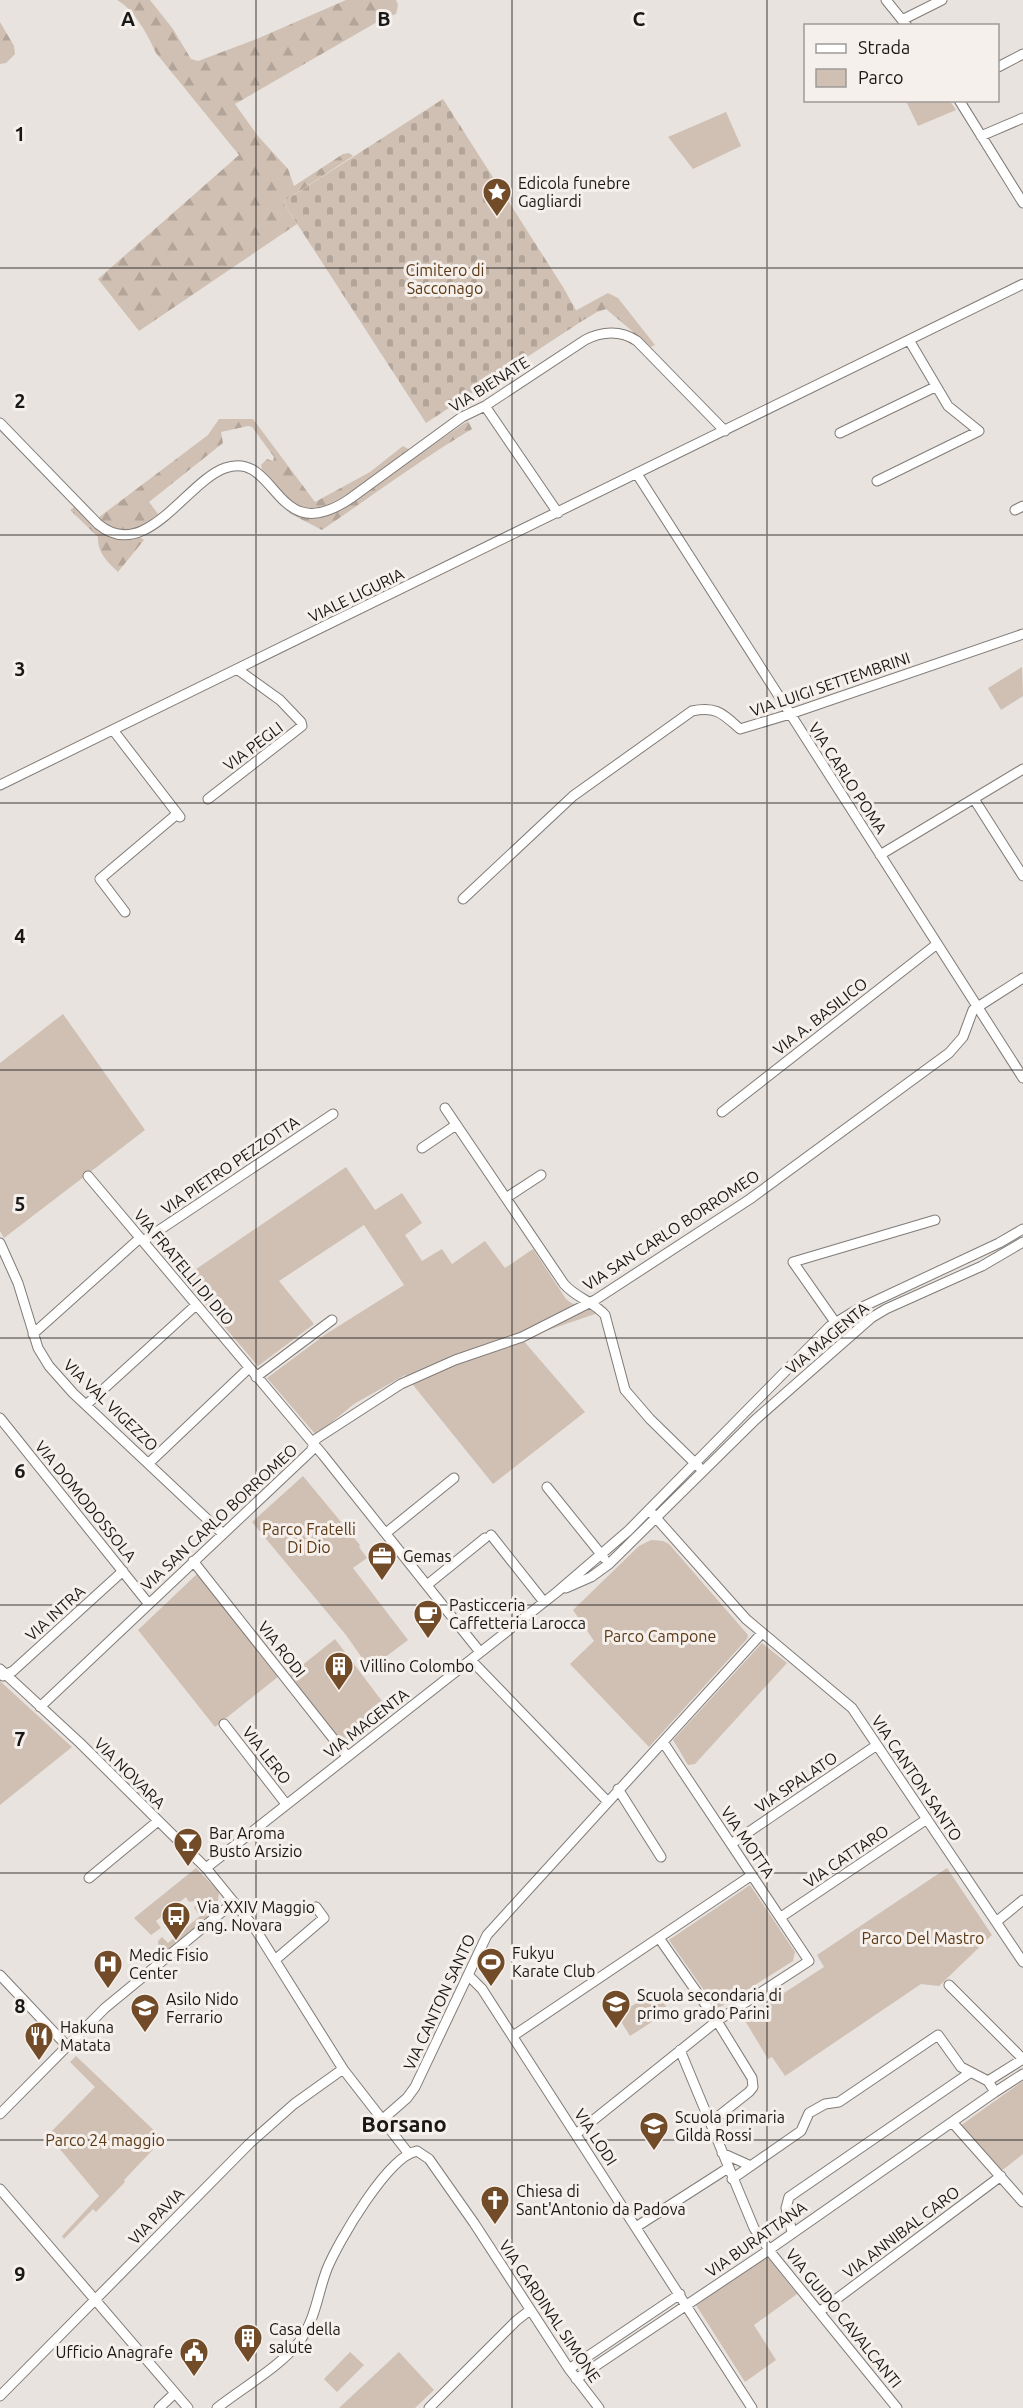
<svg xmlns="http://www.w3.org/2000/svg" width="1023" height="2408" font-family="Ubuntu,sans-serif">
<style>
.green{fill:#d0c0b3}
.forest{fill:url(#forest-firs)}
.cemetery{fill:url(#cemetery-stones)}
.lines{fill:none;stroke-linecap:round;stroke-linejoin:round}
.street-casing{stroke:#807b77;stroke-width:11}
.street{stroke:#fff;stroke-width:9}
.grid{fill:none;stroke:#191816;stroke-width:1.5;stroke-opacity:0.55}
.labels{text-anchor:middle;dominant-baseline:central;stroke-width:6;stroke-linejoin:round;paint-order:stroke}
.poi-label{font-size:16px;fill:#191816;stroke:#f6f0ec;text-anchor:start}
.park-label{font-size:16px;fill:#5c3915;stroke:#f6f0ec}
.street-label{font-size:16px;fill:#191816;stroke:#f6f0ec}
.district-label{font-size:22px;font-weight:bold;fill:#191816;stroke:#f6f0ec}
.grid-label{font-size:20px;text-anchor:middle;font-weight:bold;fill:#191816;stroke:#f6f0ec;stroke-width:6;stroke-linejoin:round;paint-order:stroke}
</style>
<defs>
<pattern id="forest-firs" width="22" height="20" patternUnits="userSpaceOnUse" patternTransform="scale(1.5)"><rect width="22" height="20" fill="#d0c0b3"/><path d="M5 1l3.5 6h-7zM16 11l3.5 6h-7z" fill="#b2a499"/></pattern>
<pattern id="cemetery-stones" width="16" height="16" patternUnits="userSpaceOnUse" patternTransform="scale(1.5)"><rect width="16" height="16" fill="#d0c0b3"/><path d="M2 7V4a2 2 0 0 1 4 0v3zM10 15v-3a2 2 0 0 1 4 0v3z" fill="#b2a499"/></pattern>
</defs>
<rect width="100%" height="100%" fill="#e8e3de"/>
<path class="green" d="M906 101H950L956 110 918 126Z
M726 112 741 146 693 169 668 137Z
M1022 667 1023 696 1001 710 988 688Z
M63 1014 145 1130 4 1238 0 1231V1063Z
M346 1167 375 1210 402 1193 422 1223 405 1235 422 1261 442 1249 452 1264 485 1241 505 1268 533 1249 566 1299C574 1307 588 1307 598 1313L522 1339 585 1412 493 1484 405 1375 354 1404 316 1435 267 1378 326 1334 404 1285 364 1225 279 1281 314 1324 258 1366 183 1278Z
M303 1476 360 1545 359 1547 367 1558 353 1568 408 1640 384 1658 367 1665 346 1635 252 1522Z
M651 1540 663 1541 669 1544 748 1635 747 1639 649 1747 570 1664 594 1641 573 1610 639 1546Z
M198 1573 279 1676 215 1727 138 1630Z
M335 1639 391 1713 346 1746 290 1675Z
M762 1643 787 1663 695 1764 688 1765 673 1740Z
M0 1681 72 1747 0 1805Z
M196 1868 219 1892 217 1909 169 1949 164 1950 158 1945V1941L162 1937 168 1943 200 1916 194 1908 196 1904 195 1901 189 1902 186 1897 156 1921 161 1928 151 1935 134 1918Z
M947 1868 992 1935 939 1986 921 1984 785 2076 772 2057 768 2059 744 2019 824 1967 817 1955Z
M750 1885 795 1952 793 1961 717 2009 669 1940Z
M656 1991 669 2011 630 2036 617 2015Z
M76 2056 163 2139 124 2180 125 2182 96 2212 93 2209 64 2239 62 2236 99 2196 48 2135 95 2087 70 2062Z
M1023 2081V2154L1000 2172 960 2126Z
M765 2257 769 2259 797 2294 754 2325 776 2360 745 2382 696 2305Z
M350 2352 364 2365 337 2392 324 2379Z
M399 2352 434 2390 415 2408H339Z"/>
<path class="forest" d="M117 0H150L173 29 191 59 198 61 259 38 346 0H396L398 5 396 14 384 18 235 104 257 135 288 169 294 186 343 154 349 153 353 156 283 202 297 224 139 331 98 279 239 155 156 53C148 35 134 9 117 0Z
M0 22 14 46 15 54 6 63 0 64Z
M608 293 618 298 655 345 651 347 606 309 597 312 582 321 575 311Z
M219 419H253L315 502 370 472 403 446 410 450C401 461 324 512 312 510 290 507 276 486 262 470L261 465 267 459 273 461 274 457 252 427 248 426 221 432 223 443 149 502 158 514C137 532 121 537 98 518L208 435Z
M468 421 472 429C420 460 372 496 322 530L289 513 290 511C308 521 321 516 338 509Z
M76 506C97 528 107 541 140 537L144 540 118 572C107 562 97 552 98 537L70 510Z"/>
<path class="cemetery" d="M443 99 563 287 582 321 426 423 283 202Z"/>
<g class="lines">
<g class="street-casing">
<path id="street" d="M886 0 907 26
M902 20 942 0
M998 67 1023 54
M959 100 1023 203
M981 136 1023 118
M485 406 558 513
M0 423 98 524C145 564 186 482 225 468 278 449 274 551 351 498L462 417 485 406 585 340C602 331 621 330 637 341L725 431
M840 433 935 387
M637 474 1023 1078
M877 481 979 431 948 406 909 340
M1015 510 1023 506
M113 730 180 817
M0 785 1023 284
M208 799 302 726 301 722 280 700 237 669
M974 799 1023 876
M880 855 1023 769
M463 899 573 796 692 711C717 706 723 714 740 729L790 714 1023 634
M125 912 100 879 177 814
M445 1108 564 1284C576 1298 594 1302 605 1315L625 1390 650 1419 699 1467
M722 1112 937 944
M422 1148 456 1125
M88 1176 323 1455 480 1652
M506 1198 541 1175
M143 1241 333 1114
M0 1243 18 1283 38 1348 49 1366 73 1393 223 1534
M835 1322 793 1262 935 1220
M33 1334 140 1238
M256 1377 332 1320
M86 1405 196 1305
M0 1418 148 1603
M149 1463 249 1368
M547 1487 604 1558
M649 1510 746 1619 852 1708 1023 1962
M386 1533 454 1478
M491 1535 544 1602
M193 1561 347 1756
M427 1585 485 1538
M566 1588 591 1577 609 1564 755 1420 871 1318 886 1309 982 1266 1023 1242
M471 1660 607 1801
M0 1669 80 1743 206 1868 254 1927 343 2069 409 2154
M3 1676 13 1671 123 1571
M40 1707 311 1451 316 1439 401 1384 455 1360 522 1337 595 1300 750 1199 949 1053 963 1037 973 1010 1023 978
M224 1724 286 1804
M618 1789 661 1857
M731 1844 877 1745
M206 1868 557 1592 628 1531 830 1326 858 1309 999 1243 1023 1229
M89 1878 158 1821
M781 1917 927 1819
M996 1922 1023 1900
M659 1938 717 2021 752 2078 753 2087 749 2092 711 2122
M275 1960 324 1918 316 1907
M0 1975 67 2046
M469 1976 482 1989 752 2408
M949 1985 1023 2059
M513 2036 752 1875
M680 2050 754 2228 772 2254 897 2408
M988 2081 1023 2059
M0 2114 105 2008 234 1902
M383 2119 407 2098 415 2087 487 1935 762 1633
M952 2122 1023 2202
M576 2134 717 2021 809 1961 663 1742
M722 2153 751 2166
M732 2179 801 2131 809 2113 825 2104 839 2102 938 2035 961 2067 988 2081 995 2092
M0 2189 188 2408
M636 2227 728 2168
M792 2232 786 2208 789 2197 971 2072
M819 2312 1001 2176
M569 2369 680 2294
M576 2379 763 2254 995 2092 1023 2074
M0 2396 250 2143 294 2104 343 2069
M159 2408 175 2393
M217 2408C242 2388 280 2367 299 2342 316 2319 317 2295 327 2269 338 2242 388 2156 417 2151L429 2159 474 2223 569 2369 599 2408
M429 2408 516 2321 530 2310"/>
</g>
<use href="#street" class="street"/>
</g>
<path class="grid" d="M256 0V2408M512 0V2408M767 0V2408M0 268H1023M0 535H1023M0 803H1023M0 1070H1023M0 1338H1023M0 1605H1023M0 1873H1023M0 2140H1023"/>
<defs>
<g id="sight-pin" transform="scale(1.5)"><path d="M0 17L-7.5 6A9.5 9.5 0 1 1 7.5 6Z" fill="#724c28" stroke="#f6f0ec"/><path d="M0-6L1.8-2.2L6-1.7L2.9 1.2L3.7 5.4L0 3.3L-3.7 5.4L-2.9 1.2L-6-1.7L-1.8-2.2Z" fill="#fff"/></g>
<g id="office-pin" transform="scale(1.5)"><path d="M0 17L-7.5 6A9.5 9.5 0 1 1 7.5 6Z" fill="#724c28" stroke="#f6f0ec"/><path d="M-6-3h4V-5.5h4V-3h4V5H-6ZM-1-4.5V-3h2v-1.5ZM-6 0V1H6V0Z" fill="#fff"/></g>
<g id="cafe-pin" transform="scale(1.5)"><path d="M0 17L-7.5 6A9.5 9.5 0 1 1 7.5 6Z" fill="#724c28" stroke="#f6f0ec"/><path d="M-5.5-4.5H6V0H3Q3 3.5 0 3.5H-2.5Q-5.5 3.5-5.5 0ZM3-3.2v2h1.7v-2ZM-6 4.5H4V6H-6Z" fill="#fff"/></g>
<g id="building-pin" transform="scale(1.5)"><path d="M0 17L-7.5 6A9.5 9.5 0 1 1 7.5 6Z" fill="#724c28" stroke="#f6f0ec"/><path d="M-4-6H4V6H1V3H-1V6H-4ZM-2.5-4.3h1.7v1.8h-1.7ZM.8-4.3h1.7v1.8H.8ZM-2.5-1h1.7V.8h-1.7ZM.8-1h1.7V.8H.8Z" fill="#fff"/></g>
<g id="bar-pin" transform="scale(1.5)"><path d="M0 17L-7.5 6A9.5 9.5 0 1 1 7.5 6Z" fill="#724c28" stroke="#f6f0ec"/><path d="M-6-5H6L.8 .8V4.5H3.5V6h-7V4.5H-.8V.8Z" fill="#fff"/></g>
<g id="bus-pin" transform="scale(1.5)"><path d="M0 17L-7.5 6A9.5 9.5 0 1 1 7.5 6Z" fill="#724c28" stroke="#f6f0ec"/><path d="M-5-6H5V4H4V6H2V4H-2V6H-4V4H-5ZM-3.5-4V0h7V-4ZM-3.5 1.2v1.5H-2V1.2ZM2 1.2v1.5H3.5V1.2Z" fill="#fff"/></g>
<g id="stadium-pin" transform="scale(1.5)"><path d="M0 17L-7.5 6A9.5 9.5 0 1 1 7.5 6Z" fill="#724c28" stroke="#f6f0ec"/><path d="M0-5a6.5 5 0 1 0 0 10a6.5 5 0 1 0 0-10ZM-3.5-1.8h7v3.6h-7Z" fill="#fff"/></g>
<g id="hospital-pin" transform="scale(1.5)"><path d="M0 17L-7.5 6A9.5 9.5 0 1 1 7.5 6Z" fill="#724c28" stroke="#f6f0ec"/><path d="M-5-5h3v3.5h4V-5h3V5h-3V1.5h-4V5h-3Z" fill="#fff"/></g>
<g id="school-pin" transform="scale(1.5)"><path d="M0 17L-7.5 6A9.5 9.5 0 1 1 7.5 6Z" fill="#724c28" stroke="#f6f0ec"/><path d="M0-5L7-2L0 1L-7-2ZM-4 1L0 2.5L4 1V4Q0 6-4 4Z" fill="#fff"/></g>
<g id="restaurant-pin" transform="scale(1.5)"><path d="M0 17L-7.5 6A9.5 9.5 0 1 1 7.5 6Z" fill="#724c28" stroke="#f6f0ec"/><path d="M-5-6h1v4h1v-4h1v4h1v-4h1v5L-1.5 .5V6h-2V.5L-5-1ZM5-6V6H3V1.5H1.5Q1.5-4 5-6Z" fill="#fff"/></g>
<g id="church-pin" transform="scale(1.5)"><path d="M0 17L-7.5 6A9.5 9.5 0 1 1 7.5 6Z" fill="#724c28" stroke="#f6f0ec"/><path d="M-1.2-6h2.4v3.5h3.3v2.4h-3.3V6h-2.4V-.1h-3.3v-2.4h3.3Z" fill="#fff"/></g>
<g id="civic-pin" transform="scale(1.5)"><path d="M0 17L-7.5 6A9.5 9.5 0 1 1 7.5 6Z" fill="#724c28" stroke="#f6f0ec"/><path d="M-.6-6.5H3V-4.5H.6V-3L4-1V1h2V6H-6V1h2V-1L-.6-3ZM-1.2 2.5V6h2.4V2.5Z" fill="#fff"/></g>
</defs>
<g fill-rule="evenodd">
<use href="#sight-pin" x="497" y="192"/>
<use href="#office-pin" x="382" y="1556"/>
<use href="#cafe-pin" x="428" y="1614"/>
<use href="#building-pin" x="339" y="1666"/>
<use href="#bar-pin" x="188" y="1842"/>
<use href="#bus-pin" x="176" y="1916"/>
<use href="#stadium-pin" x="491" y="1962"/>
<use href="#hospital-pin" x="108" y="1964"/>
<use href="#school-pin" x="616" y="2004"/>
<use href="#school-pin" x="145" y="2008"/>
<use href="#restaurant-pin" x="39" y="2036"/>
<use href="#school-pin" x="654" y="2126"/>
<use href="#church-pin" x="495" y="2200"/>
<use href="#building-pin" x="248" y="2338"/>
<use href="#civic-pin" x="194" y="2352"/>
</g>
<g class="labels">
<g class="poi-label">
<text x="518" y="183">Edicola funebre<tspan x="518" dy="18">Gagliardi</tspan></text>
<text x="403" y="1556">Gemas</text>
<text x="449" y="1605">Pasticceria<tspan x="449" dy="18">Caffetteria Larocca</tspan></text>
<text x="360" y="1666">Villino Colombo</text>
<text x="209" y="1833">Bar Aroma<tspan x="209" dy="18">Busto Arsizio</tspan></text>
<text x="197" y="1907">Via XXIV Maggio<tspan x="197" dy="18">ang. Novara</tspan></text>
<text x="512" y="1953">Fukyu<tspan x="512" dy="18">Karate Club</tspan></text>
<text x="129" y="1955">Medic Fisio<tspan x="129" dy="18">Center</tspan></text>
<text x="637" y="1995">Scuola secondaria di<tspan x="637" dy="18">primo grado Parini</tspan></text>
<text x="166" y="1999">Asilo Nido<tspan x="166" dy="18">Ferrario</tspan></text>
<text x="60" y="2027">Hakuna<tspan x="60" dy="18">Matata</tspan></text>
<text x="675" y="2117">Scuola primaria<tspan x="675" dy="18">Gilda Rossi</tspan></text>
<text x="516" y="2191">Chiesa di<tspan x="516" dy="18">Sant'Antonio da Padova</tspan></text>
<text x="269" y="2329">Casa della<tspan x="269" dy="18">salute</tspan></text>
<text x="173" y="2352" text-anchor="end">Ufficio Anagrafe</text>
</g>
<g class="park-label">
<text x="445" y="270">Cimitero di<tspan x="445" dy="18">Sacconago</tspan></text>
<text x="309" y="1529">Parco Fratelli<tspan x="309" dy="18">Di Dio</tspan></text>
<text x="660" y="1636">Parco Campone</text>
<text x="923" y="1938">Parco Del Mastro</text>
<text x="105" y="2140">Parco 24 maggio</text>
</g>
<g class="street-label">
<text transform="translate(489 384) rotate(-32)">VIA BIENATE</text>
<text transform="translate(356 595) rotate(-26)">VIALE LIGURIA</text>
<text transform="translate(830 684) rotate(-19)">VIA LUIGI SETTEMBRINI</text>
<text transform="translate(253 746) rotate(-37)">VIA PEGLI</text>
<text transform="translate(848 778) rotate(57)">VIA CARLO POMA</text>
<text transform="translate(820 1016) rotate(-38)">VIA A. BASILICO</text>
<text transform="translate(230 1165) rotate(-34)">VIA PIETRO PEZZOTTA</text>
<text transform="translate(671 1230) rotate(-33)">VIA SAN CARLO BORROMEO</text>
<text transform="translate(184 1267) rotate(50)">VIA FRATELLI DI DIO</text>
<text transform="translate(827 1338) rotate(-40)">VIA MAGENTA</text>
<text transform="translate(111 1405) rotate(44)">VIA VAL VIGEZZO</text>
<text transform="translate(86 1501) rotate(51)">VIA DOMODOSSOLA</text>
<text transform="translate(219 1517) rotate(-43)">VIA SAN CARLO BORROMEO</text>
<text transform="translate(55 1613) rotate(-42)">VIA INTRA</text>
<text transform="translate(282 1649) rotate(52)">VIA RODI</text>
<text transform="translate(366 1723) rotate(-38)">VIA MAGENTA</text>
<text transform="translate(267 1755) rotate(52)">VIA LERO</text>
<text transform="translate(130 1773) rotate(45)">VIA NOVARA</text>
<text transform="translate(917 1778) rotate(56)">VIA CANTON SANTO</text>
<text transform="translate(796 1782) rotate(-34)">VIA SPALATO</text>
<text transform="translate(748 1842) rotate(56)">VIA MOTTA</text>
<text transform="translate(846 1856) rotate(-34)">VIA CATTARO</text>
<text transform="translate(439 2002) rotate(-65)">VIA CANTON SANTO</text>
<text transform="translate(596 2137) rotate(57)">VIA LODI</text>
<text transform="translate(156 2216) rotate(-46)">VIA PAVIA</text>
<text transform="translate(901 2232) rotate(-37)">VIA ANNIBAL CARO</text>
<text transform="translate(756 2239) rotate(-35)">VIA BURATTANA</text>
<text transform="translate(550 2311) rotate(56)">VIA CARDINAL SIMONE</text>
<text transform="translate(844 2318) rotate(51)">VIA GUIDO CAVALCANTI</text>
</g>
<g class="district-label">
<text x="404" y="2123">Borsano</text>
</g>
</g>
<g class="grid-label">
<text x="128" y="26">A</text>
<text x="384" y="26">B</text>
<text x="639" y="26">C</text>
<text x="20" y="141">1</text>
<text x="20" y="408">2</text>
<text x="20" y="676">3</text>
<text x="20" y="943">4</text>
<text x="20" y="1211">5</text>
<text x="20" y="1478">6</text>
<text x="20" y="1746">7</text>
<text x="20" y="2013">8</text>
<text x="20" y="2281">9</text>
</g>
<rect x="804" y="24" width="195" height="78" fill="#f6f0ec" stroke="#9e9a96" stroke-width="1.5"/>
<rect x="816" y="44" width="30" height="9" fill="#ffffff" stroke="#9e9a96" stroke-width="1.5"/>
<text x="858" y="54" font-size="18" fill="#191816">Strada</text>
<rect x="816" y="69" width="30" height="18" fill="#d0c0b3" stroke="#9e9a96" stroke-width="1.5"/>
<text x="858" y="84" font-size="18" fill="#191816">Parco</text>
</svg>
